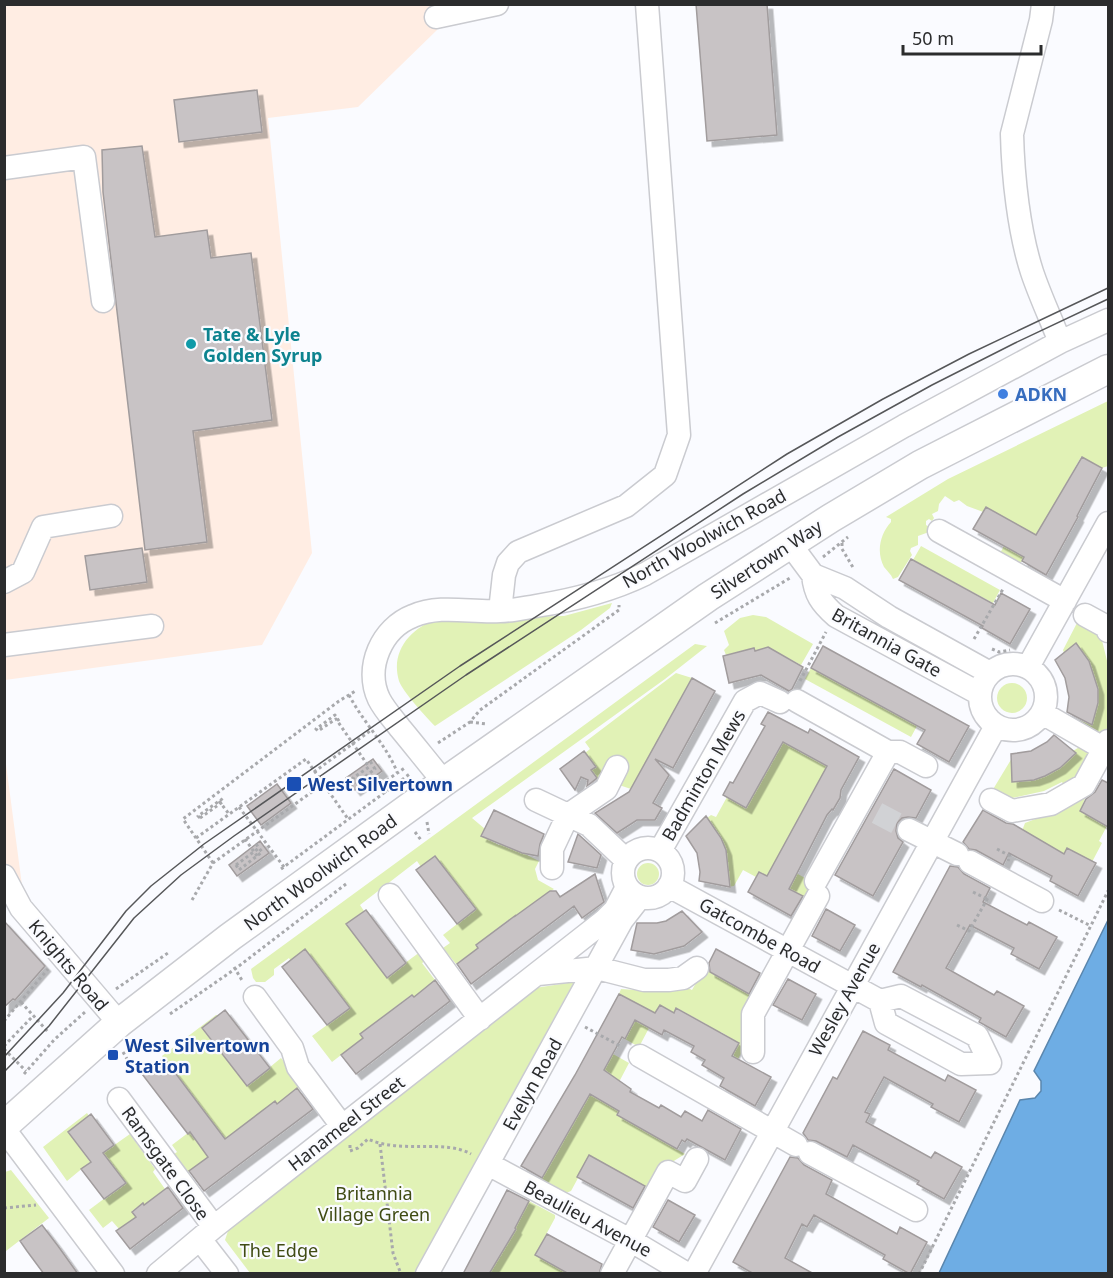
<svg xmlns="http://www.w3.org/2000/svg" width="1113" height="1278" font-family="'Noto Sans',sans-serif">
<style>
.industrial{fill:#ffede3}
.green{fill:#e1f2b6}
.water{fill:#6eade4;stroke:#5a86ad;stroke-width:1.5}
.building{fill:#c8c3c5;stroke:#a19c9d;stroke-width:1.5;filter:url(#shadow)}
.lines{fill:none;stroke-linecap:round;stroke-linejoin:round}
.minor-tunnel{stroke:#d1d2d5;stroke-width:22;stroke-dasharray:22 11;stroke-linecap:butt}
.minor-casing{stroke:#cacbd0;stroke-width:25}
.major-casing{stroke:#cacbd0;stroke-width:31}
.path{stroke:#a8a9ac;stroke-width:3;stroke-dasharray:3 3;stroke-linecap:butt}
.minor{stroke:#fff;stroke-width:22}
.major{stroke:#fff;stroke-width:28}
.tram{stroke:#565759;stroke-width:1.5}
.path-bridge{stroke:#a8a9ac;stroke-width:3;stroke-dasharray:3 3;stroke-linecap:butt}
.culture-dot{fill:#0f9aa8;stroke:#fafbff;stroke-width:2}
.shop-dot{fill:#3f7fe0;stroke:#fafbff;stroke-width:2}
.transit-dot{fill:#1a4fb4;stroke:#fafbff;stroke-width:2}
.labels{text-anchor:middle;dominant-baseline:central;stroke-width:4.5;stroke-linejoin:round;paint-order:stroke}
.culture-label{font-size:18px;font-weight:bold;fill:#0d838f;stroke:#fafbff;text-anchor:start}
.shop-label{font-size:18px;font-weight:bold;fill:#366cbe;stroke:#fafbff;text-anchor:start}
.street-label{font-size:18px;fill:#2b2c2d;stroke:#fafbff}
.transit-label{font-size:18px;font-weight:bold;fill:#164399;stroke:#fafbff;text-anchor:start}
.park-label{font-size:18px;fill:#404c14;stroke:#fafbff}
</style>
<defs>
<filter id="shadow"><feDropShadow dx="5.5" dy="5.5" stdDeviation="0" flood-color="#0004"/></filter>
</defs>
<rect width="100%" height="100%" fill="#fafbff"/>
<path class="industrial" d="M4 5H440L433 6 437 30 358 107 268 118 312 553 262 645 5 680Z
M4 749 23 893 4 897Z"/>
<path class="green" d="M1108 401V466L1102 468 1081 457 1019 566 999 555 1016 524 967 506 959 500 954 502 945 496 939 504 938 511 932 514 934 518 932 521 929 519 926 521V525L931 528 929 532 918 536V545L911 548 910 551 912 555 898 577 893 579C891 574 887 571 884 567 876 552 880 534 891 522V519L886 517 948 479Z
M921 546 1000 590 993 603 913 560Z
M612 603 610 608 581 630 435 726C426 717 403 692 399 681 390 651 411 628 437 619L564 616Z
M753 615 766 617 813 644 801 665 768 647 755 651 753 648 726 655 724 650 729 645 724 631 740 618Z
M1078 621 1100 632 1108 665V726L1104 736 1070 717 1092 725C1099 698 1094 664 1076 643L1064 653 1063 650Z
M695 644 707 646 665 679 472 818 485 829 482 836 499 845 501 842 539 861 535 869 538 880 554 889 518 914 526 942 508 920 476 945 478 948 456 964 443 948 450 943 443 935 475 910 434 856 421 867 417 861 360 905 364 911 346 924 386 977 420 952 427 960 422 963 435 980 414 997 411 995 360 1034 363 1038 332 1062 312 1036 327 1025 289 958 274 969V975L265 982H256L253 978 251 969Z
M811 668 917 726 911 737 805 679Z
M676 673 692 678 631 789 619 785H601L591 770 596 767 585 753 590 749 585 742Z
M997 698a15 15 0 1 1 30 0a15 15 0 1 1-30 0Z
M792 727 798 751 848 778 841 790 820 779 806 803 796 873 816 884 808 899 760 872 756 877 743 870 734 886 727 887 728 870 707 818 711 815 716 817 727 797 746 808Z
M1081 746 1093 753 1076 783 1066 789 1062 782 1044 791 1008 799 992 791 1012 758V782L1075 753 1073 751Z
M1086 796 1080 811 1107 826 1099 841 1102 843 1092 862 1068 848 1065 854 1022 831 1025 823 1064 808Z
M637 874a11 11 0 1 1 22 0a11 11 0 1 1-22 0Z
M704 969 754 997 746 1044 738 1059 735 1058 733 1054 739 1043 721 1032 717 1038 706 1024 677 1008 674 1013 649 1028 639 1047 625 1039 642 1006 619 994 621 989 651 991 686 987 692 990Z
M574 982 414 1273H250L225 1240 228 1231 535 988Z
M216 1015H219L202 1029 247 1086 281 1058 303 1085 188 1172 174 1154 177 1152 172 1145 209 1117 162 1056Z
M613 1054 629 1063 619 1082V1111L617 1115 646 1131 660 1133 657 1138 685 1154 661 1169 648 1188 590 1156 571 1191 566 1193 541 1179Z
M87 1113 89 1116 68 1132 90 1162 67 1181 43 1147Z
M130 1134 155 1169 153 1172 165 1189 144 1205 143 1203 132 1211 136 1217 119 1229 112 1221 103 1228 89 1210 125 1183 103 1153Z
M11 1170 49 1218 6 1251 5 1172Z
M529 1201 555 1215V1218L535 1255 570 1273 489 1274 516 1229 515 1228Z"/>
<path class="water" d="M1108 920V1273H939L1020 1100 1035 1098 1041 1091V1081L1034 1071Z"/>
<path class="building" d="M696 4H767L777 135 707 141Z
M257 90 262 132 179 142 174 100Z
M142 146 155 237 207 230 211 258 251 253 272 420 193 431 207 542 145 550 103 192 102 150Z
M1082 457 1102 468 1077 516 1078 517 1046 575 1022 561 1024 557 973 529 986 507 1036 535Z
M142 548 147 582 90 590 85 556Z
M911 559 995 605 1001 593 1030 609 1010 644 982 628 983 626 899 580Z
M1076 643 1089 661 1098 689V703L1092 725 1067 712 1069 697 1065 678 1055 660Z
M823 646 969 726 949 762 917 744 925 730 811 668Z
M768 647 803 667 792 689 789 691 761 675 729 683 723 656 754 648 755 651Z
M692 678 715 691 673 768 655 759 669 775 653 803 662 808 655 820H637L617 833 595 813 629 792Z
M768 712 808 733 810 729 859 757 841 790 840 798 833 810 832 809 827 815 789 889 803 896 791 916 748 892 759 872 767 876 827 766 783 742 746 808 723 795 730 782 733 783 765 726 761 724Z
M1054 735 1076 753 1060 768 1045 776 1034 780 1012 782 1011 754 1031 751 1047 742Z
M584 751 596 767 591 770 597 778 587 786 588 780 581 777 575 790 560 769Z
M373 759 382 771 355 790 346 778Z
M894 769 931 790 916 818 908 817 902 818 897 823 896 831 898 838 903 842 873 896 835 875Z
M1102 780 1108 783V827L1080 811 1086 799 1095 792Z
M277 784 291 803 261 825 247 806Z
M494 810 544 834 540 844 538 856 522 853 481 836Z
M983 810 1006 823 1013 824 1064 854 1067 848 1096 863 1078 896 1050 881 1052 876 1009 853 1003 865 976 850 969 849 963 842Z
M706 816 721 838 726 850 730 887 699 881 700 872 697 853 686 836Z
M578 834 601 855 597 868 568 862Z
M260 841 269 853 237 876 229 865Z
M435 856 476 909 457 924 416 870Z
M950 866 958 867 964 874 990 888 983 902 1027 925 1029 922 1057 937 1039 969 1011 954 1014 948 970 925 946 968 994 995 997 991 1024 1006 1006 1037 979 1022 981 1018 922 985 921 987 893 972Z
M595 874 604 902 582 918 574 906 471 984 457 964 478 948 476 945 516 915 514 917 550 891H556L560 897Z
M826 909 855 925 840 951 812 936Z
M366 910 406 963 387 978 346 924Z
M682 911 702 932 684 946 654 954 631 950 637 923H657L666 921Z
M4 921 45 966 15 1000 13 999 4 1007Z
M305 949 350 1008 327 1025 282 967Z
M716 949 760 973 749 994 710 972 709 963Z
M788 979 816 994 802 1020 773 1005Z
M435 980 450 1001 356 1074 341 1055 363 1038 360 1034 412 995 414 997Z
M619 994 655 1013 660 1005 674 1013 676 1008 739 1043 732 1056 771 1077 755 1106 720 1086 724 1078 702 1065 705 1060 691 1052 694 1046 664 1030 662 1035 635 1020 625 1039 622 1037 604 1070 631 1089 630 1092 659 1108 661 1105 681 1117 685 1111 702 1121 708 1110 741 1129 725 1160 687 1139 685 1142 682 1140 677 1149 617 1115 619 1111 590 1094 542 1178 521 1166 575 1075Z
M225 1010 270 1068 247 1086 202 1028Z
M863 1031 890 1045 888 1050 945 1081 948 1075 976 1090 959 1122 931 1107 933 1104 884 1077 865 1112 870 1114 866 1122 931 1158 935 1152 962 1167 944 1199 917 1184 919 1181 853 1145 847 1157 816 1141 808 1140 803 1133 833 1077 837 1079Z
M164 1058 225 1139 275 1101 277 1104 297 1088 313 1109 204 1191 189 1171 208 1157 190 1132 188 1134 142 1074Z
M91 1114 114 1145 103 1153 126 1183 104 1199 81 1169 91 1162 68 1132Z
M589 1155 645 1186 633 1208 577 1177Z
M790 1157 798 1158 804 1165 832 1180 826 1194 897 1234 900 1227 927 1242 910 1274 883 1259 885 1255 814 1215 807 1227 802 1224 785 1258 814 1274H754L733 1262Z
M168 1187 183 1208 130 1249 116 1231 136 1217 132 1212 143 1203 144 1205Z
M507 1190 529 1201 515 1228 516 1229 489 1274H463Z
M668 1200 695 1215 679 1242 653 1227Z
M42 1225 58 1246 78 1274H44L27 1251 20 1241Z
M547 1234 602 1264 599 1274H569L535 1255Z"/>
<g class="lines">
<path class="minor-tunnel" d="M877 813 909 830"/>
<g class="minor-casing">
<path id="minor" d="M1043 4 1041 20 1012 134C1013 177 1019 232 1032 272 1040 296 1051 319 1060 342
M436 17 497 4
M4 168 84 157 103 301
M939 531 1065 601
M790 544 813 575 845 588 889 617 990 673
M813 575C815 594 821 603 836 616L980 694
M4 582 23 572 43 527 111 516
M500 611 504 575 508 563 518 552 626 506 665 475 679 435 647 4
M1085 615 1107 627 1108 631
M4 645 152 626
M980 697a33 33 0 1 1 66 0a33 33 0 1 1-66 0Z
M1028 667 1108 523
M797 701 888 752 816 881
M1042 713 1108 751
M888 752H900L926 766
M444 782C429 764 415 746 400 728 393 719 384 709 379 699 364 667 382 628 413 616 441 604 471 613 500 611 512 611 524 608 536 606 574 600 610 591 645 574L904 426 1060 342 1108 320
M536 800 589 825 626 860
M991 800 1012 811 1051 804 1084 785 1108 741
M909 830 957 854
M623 873a25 25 0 1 1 50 0a25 25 0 1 1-50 0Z
M660 851 745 701 760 693 780 702
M970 862 1042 901
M552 868V849L568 815 606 789 617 767
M4 876 21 908 119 1023
M669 886 880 1001 886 1023 961 1064 990 1063 977 1036 901 996 880 1001
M390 895 480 1019
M538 974 597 968 644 980H669L683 978 697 968
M255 997 292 1048 298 1067 342 1126
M753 1052V1014L818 896
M640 1056 796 1145
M119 1099 214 1227
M4 1129 113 1274
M810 1153 916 1210
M488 1164 630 1240 687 1274
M206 1247 227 1274
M158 1274 214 1227 604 921 615 910 627 887
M427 1274 622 920 640 897
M612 1274 668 1172 685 1181 697 1159
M694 1274 996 726"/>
</g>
<g class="major-casing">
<path id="major" d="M4 1126 119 1023 230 937 444 782 708 597 831 518 920 465 1108 369"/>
</g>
<path class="path" d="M842 543V549L854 569
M823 557 848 537
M715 623 790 578
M974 639 1003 589
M992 649 999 652 1010 650
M800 681 826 632
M349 695C363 722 387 746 397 772
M339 721 335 715 316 729 318 731 336 719 369 767 353 778 357 783 375 769 370 761
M470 722 487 724
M438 743 470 722 480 710 619 610V605
M314 772 370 731
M386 793 380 785 406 767
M219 801 229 814
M239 807 284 867
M200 818 198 816 225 797
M427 822 429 834
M415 832 421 840
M196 838 306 759 348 819
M245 839 257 856
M997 849 1010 856 1008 861
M213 863 183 819 339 701 357 690
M236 865 239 870 262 852 256 844
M281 869 411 773
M973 892 987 899
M192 900 213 863 323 784
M1059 910 1091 926
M957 925 969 931 989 896
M234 967 243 982
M116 989 168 953
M21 1002 49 1033
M170 1014 235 969 346 884
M4 1021 48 969
M585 1027 622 1047
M4 1046 33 1016
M4 1049 26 1071
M123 1052 127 1059
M24 1074 54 1040 85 1012
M380 1144 393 1253 401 1274
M350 1145V1151L358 1148 368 1139C400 1154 445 1139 471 1154
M4 1208 36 1205
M919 1274 1108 891"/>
<use href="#minor" class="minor"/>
<use href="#major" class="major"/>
<path class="tram" d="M4 1057 63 993 126 911 151 886 204 844 460 666 787 454 883 399 969 354 1108 288
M4 1072 49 1026 134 918 181 875 234 836 466 675 743 494 838 437 932 385 1015 343 1108 299"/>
<path class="path-bridge" d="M200 818 224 801
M236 865 259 848"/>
</g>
<circle class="culture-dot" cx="191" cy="344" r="6"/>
<circle class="shop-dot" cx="1003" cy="394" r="6"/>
<g class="transit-dot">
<rect x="286" y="776" width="16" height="16" rx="3"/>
<rect x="107" y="1049" width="12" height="12" rx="3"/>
</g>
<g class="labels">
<g class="culture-label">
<text x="203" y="334">Tate &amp; Lyle<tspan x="203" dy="21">Golden Syrup</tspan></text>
</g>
<g class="shop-label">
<text x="1015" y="394">ADKN</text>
</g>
<g class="street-label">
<text transform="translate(704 538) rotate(-29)">North Woolwich Road</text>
<text transform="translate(766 559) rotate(-33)">Silvertown Way</text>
<text transform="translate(887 642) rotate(29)">Britannia Gate</text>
<text transform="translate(703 775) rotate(-60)">Badminton Mews</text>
<text transform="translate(320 872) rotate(-36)">North Woolwich Road</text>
<text transform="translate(760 935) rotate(29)">Gatcombe Road</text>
<text transform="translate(69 965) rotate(50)">Knights Road</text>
<text transform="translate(844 999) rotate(-61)">Wesley Avenue</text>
<text transform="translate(532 1084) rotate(-61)">Evelyn Road</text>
<text transform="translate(346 1123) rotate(-38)">Hanameel Street</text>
<text transform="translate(166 1163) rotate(54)">Ramsgate Close</text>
<text transform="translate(588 1218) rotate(28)">Beaulieu Avenue</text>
</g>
<g class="transit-label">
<text x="308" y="784">West Silvertown</text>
<text x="125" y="1045">West Silvertown<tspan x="125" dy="21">Station</tspan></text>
</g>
<g class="park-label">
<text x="374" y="1193">Britannia<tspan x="374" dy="21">Village Green</tspan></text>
<text x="279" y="1250">The Edge</text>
</g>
</g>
<rect width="1113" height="1278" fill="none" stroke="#2b2c2d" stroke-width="12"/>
<path d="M903 45v9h138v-9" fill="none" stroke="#2b2c2d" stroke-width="3"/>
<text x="912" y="45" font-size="18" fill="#2b2c2d" stroke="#fafbff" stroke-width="4.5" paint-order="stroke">50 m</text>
</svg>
